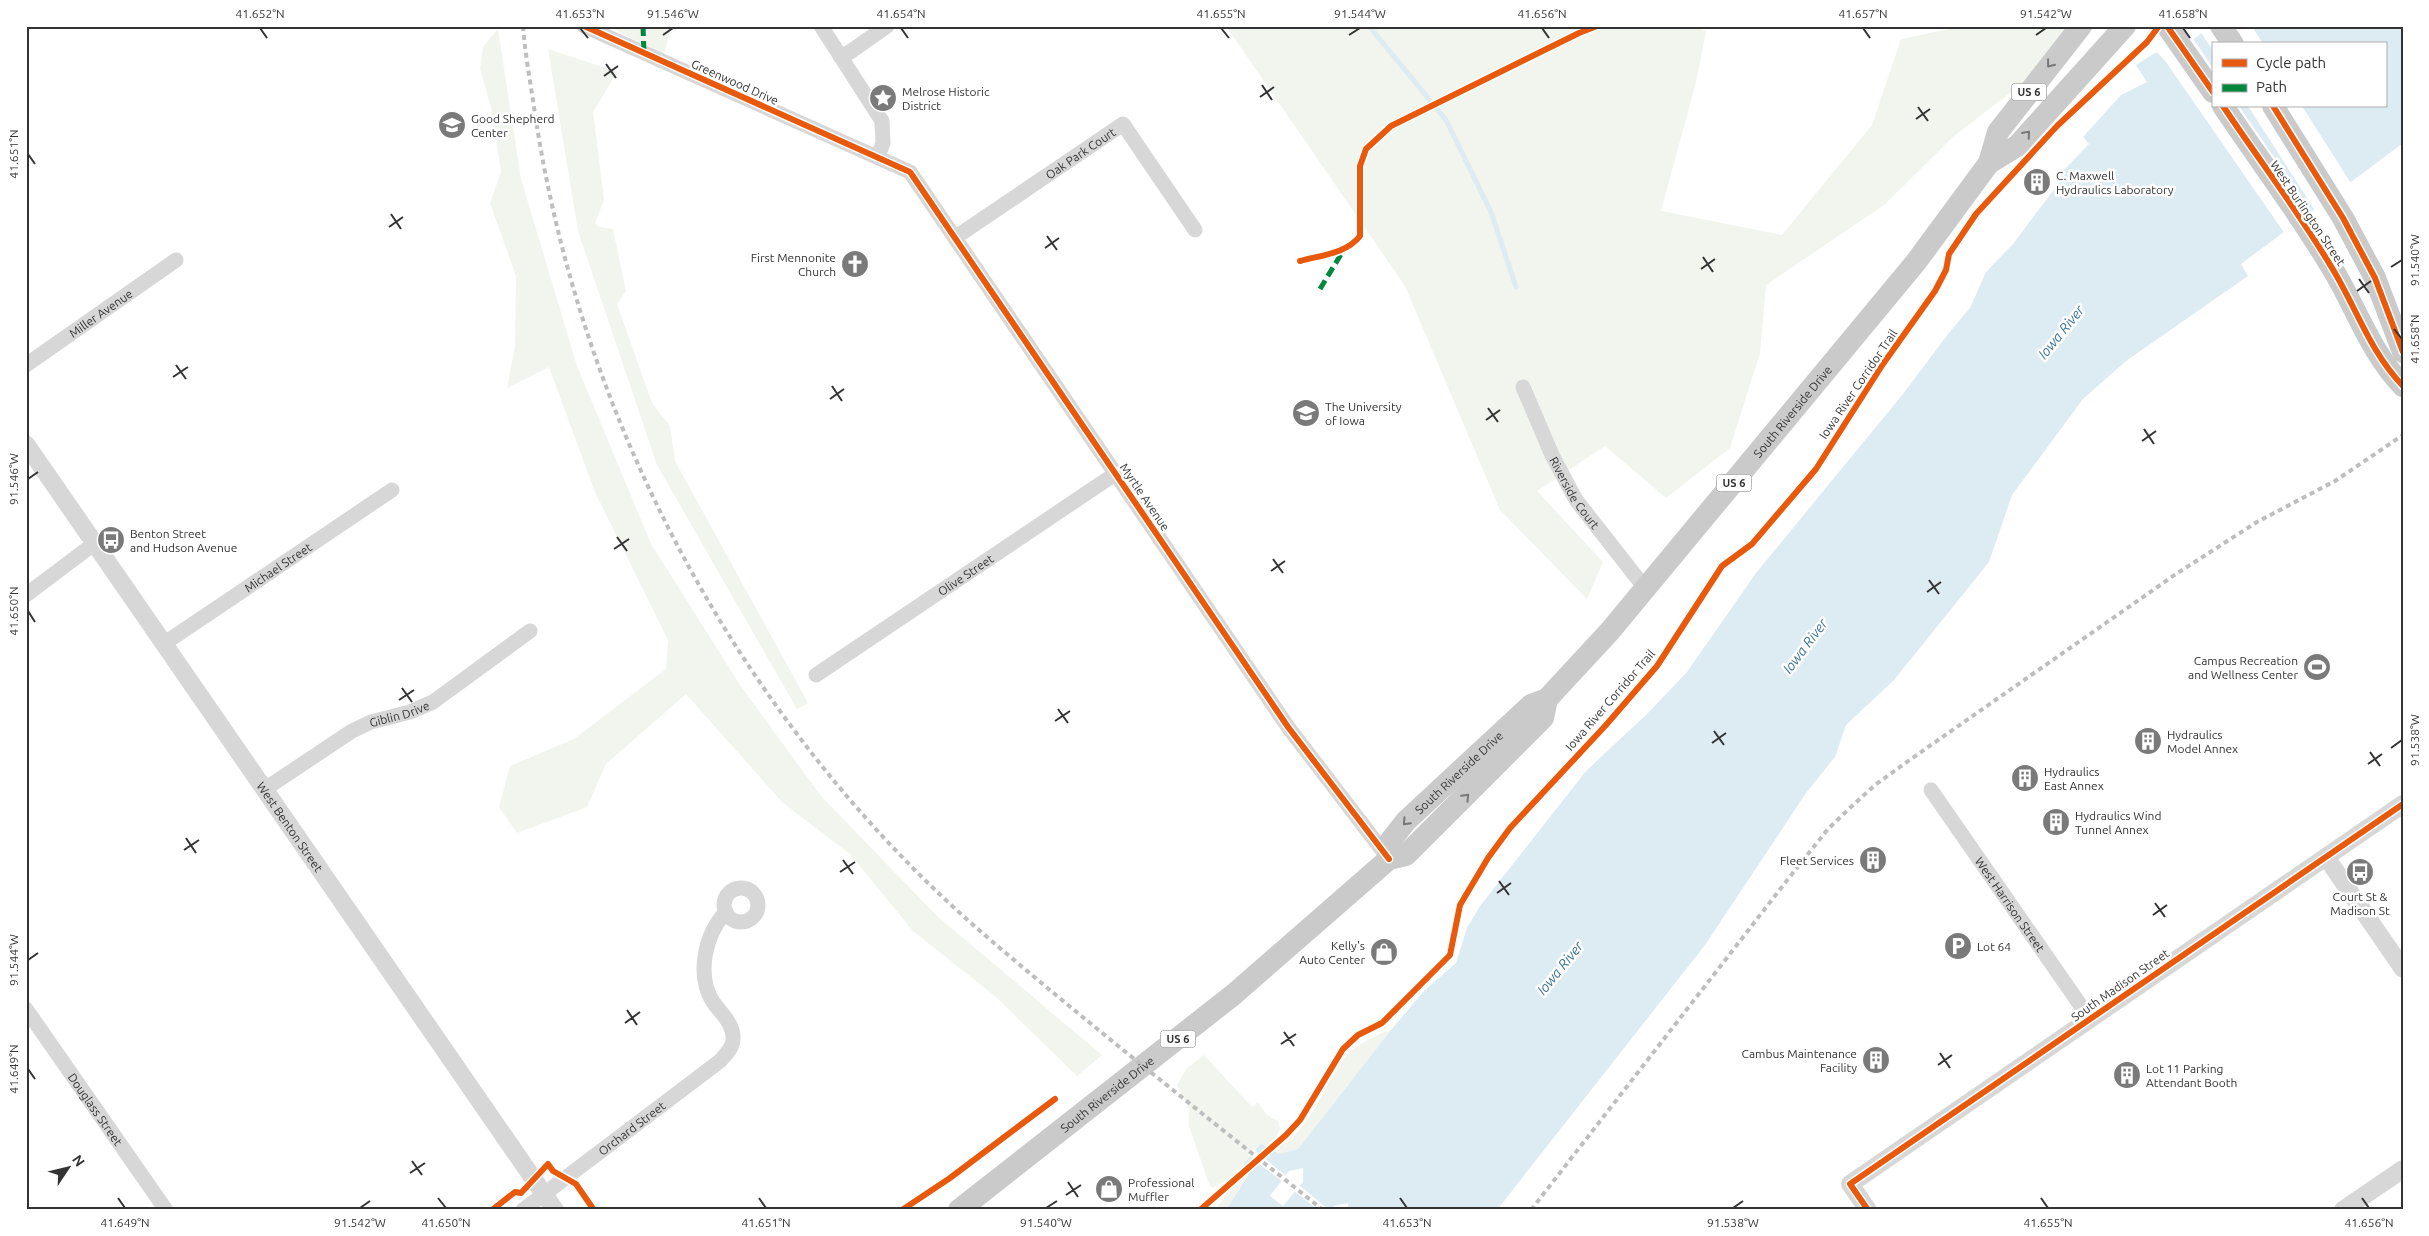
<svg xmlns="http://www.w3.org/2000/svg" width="2429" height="1236" font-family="Ubuntu,sans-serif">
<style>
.green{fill:#f1f5ed}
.water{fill:#ddebf3;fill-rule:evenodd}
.pier{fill:#fff}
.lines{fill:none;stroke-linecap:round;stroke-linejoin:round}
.stream{stroke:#ddebf3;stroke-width:5}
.minor{stroke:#d7d7d7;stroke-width:15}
.tertiary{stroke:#d7d7d7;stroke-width:18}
.primary{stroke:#cacaca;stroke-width:22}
.rail{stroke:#bebebe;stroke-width:4;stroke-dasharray:5 4;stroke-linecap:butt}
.quiet{stroke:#00873e;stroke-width:5;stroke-dasharray:10 5;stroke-linecap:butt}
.cycleway-casing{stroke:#fff;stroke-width:9}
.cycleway{stroke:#e8590c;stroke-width:6}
.oneway{stroke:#777}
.ticks{fill:none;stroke:#333;stroke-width:2}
.labels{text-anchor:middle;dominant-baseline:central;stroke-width:5;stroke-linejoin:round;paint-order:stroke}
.shield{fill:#fff;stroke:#707070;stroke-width:1}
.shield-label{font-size:11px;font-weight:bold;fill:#333}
.street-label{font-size:12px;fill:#333;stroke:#fff}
.poi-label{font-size:12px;fill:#333;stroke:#fff;text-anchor:start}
.water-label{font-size:14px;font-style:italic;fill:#3f7597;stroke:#fff}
.neatline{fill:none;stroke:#333;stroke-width:2}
.ticks-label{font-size:12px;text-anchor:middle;fill:#333}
</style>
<rect width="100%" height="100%" fill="#fff"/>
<path class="green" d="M608 26H671L664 55Z
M1226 26H1695L1706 32 1696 82 1661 211 1782 235 1872 125 1901 39 1964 26H2069L2023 83 1954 136 1884 205 1766 285 1760 353 1730 448 1666 498 1605 446 1537 491 1603 562 1587 599 1500 510 1405 286Z
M498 29 521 179 577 366 651 544 740 685 821 796 937 916 1102 1055 1077 1076 995 996 913 931 850 854 783 803 686 694 606 764 587 807 517 833 499 807 510 766 574 739 666 669 668 640 595 492 549 367 507 388 515 347 516 276 490 203 501 172 491 107 480 69 483 47Z
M548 49 617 72 593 112 604 200 595 223 599 227 613 229 626 291 617 304 652 403 670 426 675 461 808 703 797 709 657 465 578 231Z
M1391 1030 1298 1149 1279 1154 1261 1143 1249 1174 1226 1210H1215L1234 1184 1229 1179 1212 1188 1209 1184 1189 1126V1109L1177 1085 1187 1068 1204 1055 1252 1107 1258 1102 1267 1115 1278 1121 1280 1129 1274 1142 1278 1146C1310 1134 1324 1083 1345 1057 1352 1047 1379 1033 1391 1030Z"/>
<path class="water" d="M2210 26H2403V143L2241 264 2248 276 2126 361 2083 399 2012 495 1989 562 1894 680 1846 725 1835 757 1806 793 1705 945 1497 1210H1348V1203L1334 1206 1331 1210H1226L1249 1174 1244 1164 1261 1143 1279 1154 1298 1149 1391 1030 1424 991 1456 963 1467 928 1480 906 1586 771 1648 713 1687 672 1756 573 1903 394 1948 334 1970 308 1986 272 2013 244 2061 180 2059 175 2089 144 2083 137 2121 95 2147 82 2136 65 2155 53 2194 39ZM2213 44H2385V106H2213ZM1303 1168V1182L1283 1206 1270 1196 1289 1171Z"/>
<path class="pier" d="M2206 26H2252L2263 44H2213V51L2200 31Z
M2192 37 2213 68V106H2239L2313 214 2285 234 2166 62 2155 50Z
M2248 106H2302L2352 185 2316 212Z
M1270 1146 1275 1149 1264 1158 1288 1177 1283 1182 1258 1163 1246 1173 1243 1168 1253 1159 1248 1155 1253 1149 1260 1154Z
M1298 1184 1329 1210H1318L1293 1190Z"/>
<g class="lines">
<path class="stream" d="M1369 26 1446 120 1491 212 1516 287"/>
<g class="minor">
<path d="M584 26 910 172 1288 727 1389 859"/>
<path d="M821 26 882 121 883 143 878 156"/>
<path d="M840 56 850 52 887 26"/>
<path id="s1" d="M956 237 1123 124 1195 230"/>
<path id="s2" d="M26 365 176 260"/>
<path id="s3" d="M1523 387 1552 455 1576 500 1645 588"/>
<path d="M26 595 95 543"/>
<path id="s4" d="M165 643 392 490"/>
<path id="s5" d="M816 675 1115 474"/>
<path id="s6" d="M265 789 352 731 371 722 410 712 433 702 530 631"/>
<path id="s7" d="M1931 790 2090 1019"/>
<circle cx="741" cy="905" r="17"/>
<path id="s8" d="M26 1009 166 1210"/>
<path id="s9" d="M523 1210 720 1061C725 1055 733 1048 733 1039 734 1024 721 1013 713 1002 696 975 705 934 726 912"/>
</g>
<g class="tertiary">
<path id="s10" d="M26 444 555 1210"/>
<path d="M2326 857 2403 969"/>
<path d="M1868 1210 1850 1184 2403 804"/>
<path d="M2343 1210 2403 1169"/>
</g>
<g class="primary">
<path d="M2167 26 2213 92"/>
<path d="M2221 26 2233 44"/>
<path d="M2223 106C2259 160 2299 212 2332 268 2356 307 2370 352 2403 386"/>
<path d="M2273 106 2343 218 2375 278 2403 352"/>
<path d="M1989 163 2017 146 2125 26"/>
<path id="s11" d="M1389 859 1388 844 1406 821 1531 705 1547 699 1610 631 1916 262 1989 163 1998 132 2081 26"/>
<path id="s12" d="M959 1210 1233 995 1389 859 1406 855 1543 718 1547 699"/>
</g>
<path class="rail" d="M523 26C525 53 530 80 534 107 576 398 718 678 928 883 972 926 1020 965 1068 1005 1152 1074 1238 1142 1323 1210
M1531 1210 1792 874 1828 829 1852 806 1875 785 1911 759 2176 574 2257 522 2335 481 2403 435"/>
<path class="quiet" d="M643 26 644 54
M1320 289 1343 251"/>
<g class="cycleway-casing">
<path id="cycleway" d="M584 26 910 172 1288 727 1389 859
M2167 26 2213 92
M2223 106C2259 160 2299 212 2332 268 2356 307 2370 352 2403 386
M2273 106 2343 218 2375 278 2403 352
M1300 261C1321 255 1346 254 1360 236V166L1366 149 1391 126 1579 33 1597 26
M492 1210 515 1192 521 1193 548 1164 553 1171 576 1184 594 1210
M902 1210 950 1178 1055 1099
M1200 1210 1286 1135 1300 1120 1343 1049 1358 1035 1382 1023 1450 955 1460 905 1488 858 1510 828 1606 725 1657 666 1722 566 1752 544 1816 469 1883 364 1935 291 1946 270 1949 254 1976 214 2057 126 2147 42 2159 26
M1868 1210 1850 1184 2403 804"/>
</g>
<use href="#cycleway" class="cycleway"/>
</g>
<defs><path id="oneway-chevron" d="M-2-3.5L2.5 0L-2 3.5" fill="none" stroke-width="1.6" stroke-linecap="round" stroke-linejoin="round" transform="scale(1.25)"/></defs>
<g class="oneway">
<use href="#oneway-chevron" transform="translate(2050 64) rotate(128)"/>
<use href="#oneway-chevron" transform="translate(2027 134) rotate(-49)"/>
<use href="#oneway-chevron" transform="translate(1466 797) rotate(-46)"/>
<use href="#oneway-chevron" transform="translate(1406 822) rotate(133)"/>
</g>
<path class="ticks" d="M260 28 267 38M580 28 588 38M901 28 908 38M1221 28 1229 38M1542 28 1549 38M1863 28 1870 38M2183 28 2190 38M663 35 673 28M1349 35 1360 28M2036 35 2046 28M606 64 616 78M604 76 618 66M1262 85 1272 100M1260 97 1274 87M1918 107 1928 121M1916 119 1930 109M28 154 35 164M391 214 401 229M389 227 403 217M1047 236 1057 250M1045 248 1059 238M1703 257 1713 272M2391 267 2402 260M1701 269 1715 259M2359 279 2369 293M2357 291 2371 281M2394 329 2402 339M176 365 186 379M173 377 188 367M832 386 842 401M830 399 844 389M1488 408 1498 422M1486 420 1500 410M2144 429 2154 444M2142 441 2156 431M28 479 38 472M617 537 627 551M614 549 629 539M1273 559 1283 573M1271 571 1285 561M1929 580 1939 594M1927 592 1941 582M28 611 35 622M402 688 412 702M399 700 414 690M1058 709 1068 723M1055 721 1070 711M1714 731 1724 745M1712 743 1726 733M2391 748 2402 740M2370 752 2380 766M2368 764 2382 754M186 838 196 853M184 850 199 840M843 860 853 874M840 872 855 862M1499 881 1509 895M1497 893 1511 883M2155 903 2165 917M2153 915 2167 905M28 960 38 953M627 1010 637 1025M625 1023 640 1012M1284 1032 1294 1046M1281 1044 1296 1034M1940 1053 1950 1068M1938 1065 1952 1055M28 1069 35 1079M412 1161 422 1175M410 1173 425 1163M1068 1182 1078 1197M1066 1195 1081 1185M118 1198 125 1208M438 1198 446 1208M759 1198 766 1208M1400 1198 1407 1208M2041 1198 2048 1208M2362 1198 2369 1208M360 1208 370 1201M1046 1208 1057 1201M1733 1208 1743 1201"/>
<defs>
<g id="sight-disc" transform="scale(1.4375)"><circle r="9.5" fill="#7a7a7a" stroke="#fff"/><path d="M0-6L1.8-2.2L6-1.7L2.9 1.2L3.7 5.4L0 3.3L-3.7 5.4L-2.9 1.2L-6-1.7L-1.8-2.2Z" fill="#fff"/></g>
<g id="school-disc" transform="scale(1.4375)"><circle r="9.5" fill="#7a7a7a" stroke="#fff"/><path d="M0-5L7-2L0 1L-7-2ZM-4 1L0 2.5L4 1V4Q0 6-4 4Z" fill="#fff"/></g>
<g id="building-disc" transform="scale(1.4375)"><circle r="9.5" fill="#7a7a7a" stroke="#fff"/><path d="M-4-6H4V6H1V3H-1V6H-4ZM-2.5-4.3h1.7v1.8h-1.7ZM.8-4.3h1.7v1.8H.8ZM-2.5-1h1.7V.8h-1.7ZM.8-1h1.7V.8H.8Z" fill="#fff"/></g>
<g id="church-disc" transform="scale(1.4375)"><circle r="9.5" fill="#7a7a7a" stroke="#fff"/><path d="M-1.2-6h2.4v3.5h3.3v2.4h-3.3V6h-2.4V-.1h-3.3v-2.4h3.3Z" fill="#fff"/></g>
<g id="university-disc" transform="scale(1.4375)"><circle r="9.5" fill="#7a7a7a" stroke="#fff"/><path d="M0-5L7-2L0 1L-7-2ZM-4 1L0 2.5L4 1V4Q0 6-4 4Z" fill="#fff"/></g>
<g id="bus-disc" transform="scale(1.4375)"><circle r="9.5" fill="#7a7a7a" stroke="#fff"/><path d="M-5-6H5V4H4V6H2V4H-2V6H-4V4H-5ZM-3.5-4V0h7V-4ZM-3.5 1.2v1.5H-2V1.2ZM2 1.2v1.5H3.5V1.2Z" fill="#fff"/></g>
<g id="stadium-disc" transform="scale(1.4375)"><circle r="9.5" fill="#7a7a7a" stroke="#fff"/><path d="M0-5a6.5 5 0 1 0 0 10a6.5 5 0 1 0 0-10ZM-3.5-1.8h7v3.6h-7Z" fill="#fff"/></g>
<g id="parking-disc" transform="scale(1.4375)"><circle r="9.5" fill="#7a7a7a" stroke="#fff"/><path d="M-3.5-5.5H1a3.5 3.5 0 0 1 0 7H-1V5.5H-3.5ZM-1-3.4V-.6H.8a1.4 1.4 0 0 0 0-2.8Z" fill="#fff"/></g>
<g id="shop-disc" transform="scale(1.4375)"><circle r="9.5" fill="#7a7a7a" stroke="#fff"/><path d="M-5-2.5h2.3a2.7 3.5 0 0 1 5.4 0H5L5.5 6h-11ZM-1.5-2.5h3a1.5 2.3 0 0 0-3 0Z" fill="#fff"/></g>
</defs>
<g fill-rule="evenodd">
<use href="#sight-disc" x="883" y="98"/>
<use href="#school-disc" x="452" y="125"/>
<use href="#building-disc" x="2037" y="182"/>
<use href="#church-disc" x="855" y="264"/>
<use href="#university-disc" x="1306" y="413"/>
<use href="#bus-disc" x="111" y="540"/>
<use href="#stadium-disc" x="2317" y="667"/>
<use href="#building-disc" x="2148" y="741"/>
<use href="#building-disc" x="2025" y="778"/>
<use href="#building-disc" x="2056" y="822"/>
<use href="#building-disc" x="1873" y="860"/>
<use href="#bus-disc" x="2360" y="872"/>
<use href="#parking-disc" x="1958" y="946"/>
<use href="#shop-disc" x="1384" y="952"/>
<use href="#building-disc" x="1876" y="1060"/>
<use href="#building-disc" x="2127" y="1075"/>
<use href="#shop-disc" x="1109" y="1189"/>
</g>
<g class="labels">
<g class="shield">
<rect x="2011.5" y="83.5" width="35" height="17" rx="4"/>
<rect x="1716.5" y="474.5" width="35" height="17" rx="4"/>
<rect x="1160.5" y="1030.5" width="35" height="17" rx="4"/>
</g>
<g class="shield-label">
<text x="2029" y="92">US 6</text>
<text x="1734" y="483">US 6</text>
<text x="1178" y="1039">US 6</text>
</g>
<g class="street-label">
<text transform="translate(735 82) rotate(24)">Greenwood Drive</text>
<text stroke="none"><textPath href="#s1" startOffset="150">Oak Park Court</textPath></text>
<text transform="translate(2308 213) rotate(56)">West Burlington Street</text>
<text stroke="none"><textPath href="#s2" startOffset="91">Miller Avenue</textPath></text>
<text transform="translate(1858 384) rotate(-56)">Iowa River Corridor Trail</text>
<text stroke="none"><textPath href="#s11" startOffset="610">South Riverside Drive</textPath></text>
<text stroke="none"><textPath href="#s3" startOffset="118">Riverside Court</textPath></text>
<text transform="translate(1145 497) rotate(56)">Myrtle Avenue</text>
<text stroke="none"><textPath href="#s4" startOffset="136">Michael Street</textPath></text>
<text stroke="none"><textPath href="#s5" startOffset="180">Olive Street</textPath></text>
<text transform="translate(1610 700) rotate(-49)">Iowa River Corridor Trail</text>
<text stroke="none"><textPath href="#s6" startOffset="155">Giblin Drive</textPath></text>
<text stroke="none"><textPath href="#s11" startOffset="116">South Riverside Drive</textPath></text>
<text stroke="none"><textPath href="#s10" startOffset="465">West Benton Street</textPath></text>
<text stroke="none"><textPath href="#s7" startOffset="139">West Harrison Street</textPath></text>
<text transform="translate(2120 985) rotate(-35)">South Madison Street</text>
<text stroke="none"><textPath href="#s12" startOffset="188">South Riverside Drive</textPath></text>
<text stroke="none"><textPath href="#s8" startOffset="122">Douglass Street</textPath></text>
<text stroke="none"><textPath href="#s9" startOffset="136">Orchard Street</textPath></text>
</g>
<g class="poi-label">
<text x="902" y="91">Melrose Historic<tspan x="902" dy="14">District</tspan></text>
<text x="471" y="118">Good Shepherd<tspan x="471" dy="14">Center</tspan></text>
<text x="2056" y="175">C. Maxwell<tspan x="2056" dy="14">Hydraulics Laboratory</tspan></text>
<text x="836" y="257" text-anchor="end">First Mennonite<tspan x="836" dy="14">Church</tspan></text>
<text x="1325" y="406">The University<tspan x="1325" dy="14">of Iowa</tspan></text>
<text x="130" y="533">Benton Street<tspan x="130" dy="14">and Hudson Avenue</tspan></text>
<text x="2298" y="660" text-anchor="end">Campus Recreation<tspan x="2298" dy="14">and Wellness Center</tspan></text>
<text x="2167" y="734">Hydraulics<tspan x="2167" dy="14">Model Annex</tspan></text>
<text x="2044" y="771">Hydraulics<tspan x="2044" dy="14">East Annex</tspan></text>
<text x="2075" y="815">Hydraulics Wind<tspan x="2075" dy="14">Tunnel Annex</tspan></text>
<text x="1854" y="860" text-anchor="end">Fleet Services</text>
<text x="2360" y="896" text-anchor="middle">Court St &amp;<tspan x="2360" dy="14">Madison St</tspan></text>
<text x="1365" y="945" text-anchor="end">Kelly's<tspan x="1365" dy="14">Auto Center</tspan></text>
<text x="1977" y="946">Lot 64</text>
<text x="1857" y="1053" text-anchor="end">Cambus Maintenance<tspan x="1857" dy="14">Facility</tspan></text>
<text x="2146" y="1068">Lot 11 Parking<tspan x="2146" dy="14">Attendant Booth</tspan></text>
<text x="1128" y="1182">Professional<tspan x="1128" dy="14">Muffler</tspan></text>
</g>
<g class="water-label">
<text transform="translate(2061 332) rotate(-51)">Iowa River</text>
<text transform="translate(1805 646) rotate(-53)">Iowa River</text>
<text transform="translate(1560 968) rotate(-51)">Iowa River</text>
</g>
</g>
<rect width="2429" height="1236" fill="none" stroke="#ffffff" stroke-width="55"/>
<rect x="2212" y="42" width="175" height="65" fill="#ffffff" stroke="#adadad"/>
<rect x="2222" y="59" width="25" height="8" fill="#e8590c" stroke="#adadad"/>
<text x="2256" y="68" font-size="15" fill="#333333">Cycle path</text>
<rect x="2222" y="84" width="25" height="8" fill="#00873e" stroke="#adadad"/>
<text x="2256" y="92" font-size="15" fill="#333333">Path</text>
<g transform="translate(68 1168) rotate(55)" stroke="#ffffff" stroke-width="4" paint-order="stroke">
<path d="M0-4L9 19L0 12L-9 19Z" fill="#333333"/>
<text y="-8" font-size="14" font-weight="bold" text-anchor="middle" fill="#333333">N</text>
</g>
<rect x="28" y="28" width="2374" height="1180" class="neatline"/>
<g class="ticks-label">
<text x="260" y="18">41.652°N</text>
<text x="580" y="18">41.653°N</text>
<text x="673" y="18">91.546°W</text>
<text x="901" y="18">41.654°N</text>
<text x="1221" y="18">41.655°N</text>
<text x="1360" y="18">91.544°W</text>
<text x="1542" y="18">41.656°N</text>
<text x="1863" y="18">41.657°N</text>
<text x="2046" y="18">91.542°W</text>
<text x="2183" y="18">41.658°N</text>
<text transform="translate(14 154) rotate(-90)" y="4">41.651°N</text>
<text transform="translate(2415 260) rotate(-90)" y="4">91.540°W</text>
<text transform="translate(2415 339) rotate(-90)" y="4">41.658°N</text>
<text transform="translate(14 479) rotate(-90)" y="4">91.546°W</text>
<text transform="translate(14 611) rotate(-90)" y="4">41.650°N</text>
<text transform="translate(2415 740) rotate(-90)" y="4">91.538°W</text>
<text transform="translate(14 960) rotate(-90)" y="4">91.544°W</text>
<text transform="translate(14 1069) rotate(-90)" y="4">41.649°N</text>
<text x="125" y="1227">41.649°N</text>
<text x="360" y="1227">91.542°W</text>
<text x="446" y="1227">41.650°N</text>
<text x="766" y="1227">41.651°N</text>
<text x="1046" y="1227">91.540°W</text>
<text x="1407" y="1227">41.653°N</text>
<text x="1733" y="1227">91.538°W</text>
<text x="2048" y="1227">41.655°N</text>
<text x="2369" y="1227">41.656°N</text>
</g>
</svg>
